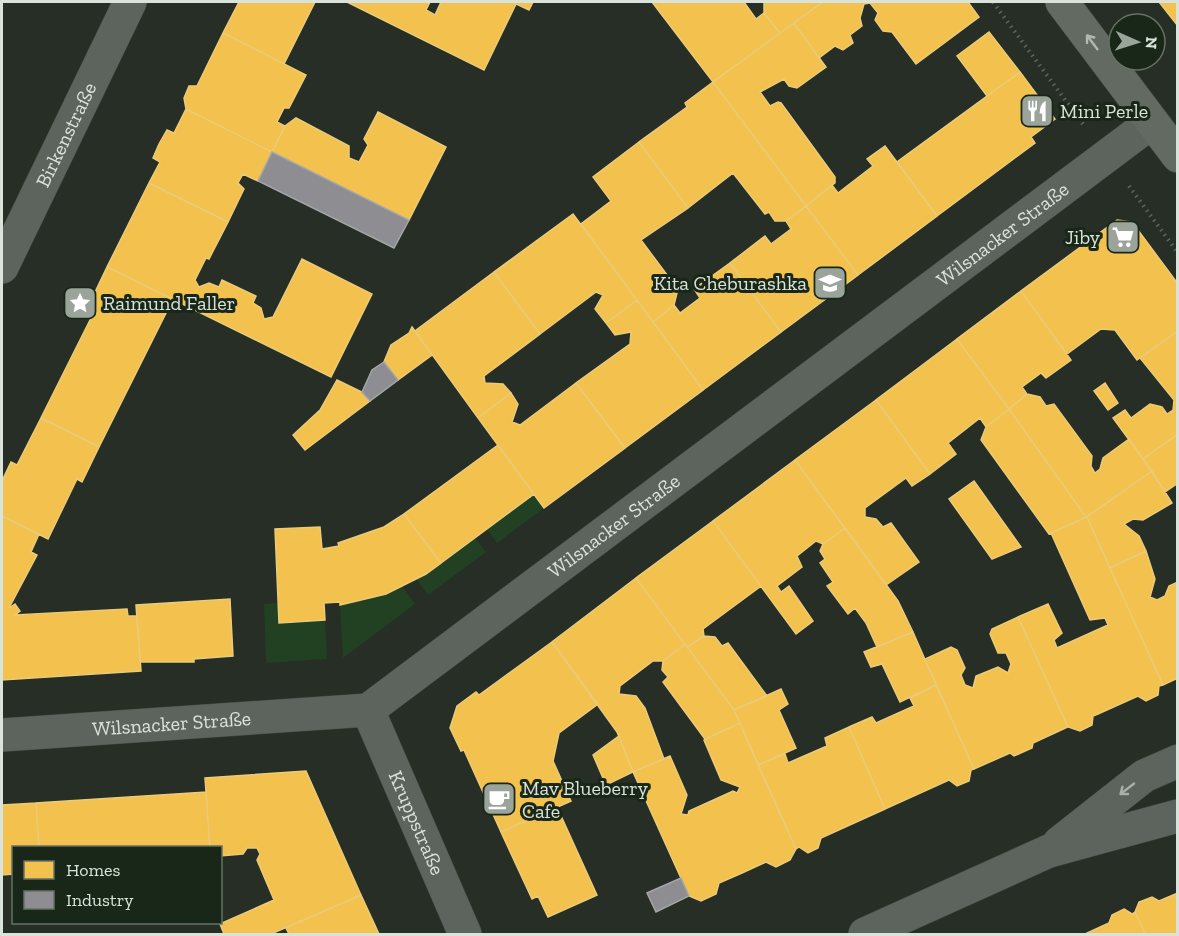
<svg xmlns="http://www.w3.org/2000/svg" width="1179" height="936" font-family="'Zilla Slab',serif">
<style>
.green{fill:#214122}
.homes{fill:#f2c14e;stroke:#ebcb78;stroke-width:1.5}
.industry{fill:#8d8d92;stroke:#a4a7a7;stroke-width:1.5}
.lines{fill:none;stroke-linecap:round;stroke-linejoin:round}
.minor-casing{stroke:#444b44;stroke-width:34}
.major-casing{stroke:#444b44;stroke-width:34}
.path{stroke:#5e645e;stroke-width:4;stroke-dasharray:1.5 4.5;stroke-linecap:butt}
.minor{stroke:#5d645d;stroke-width:33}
.major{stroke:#626a61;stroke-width:33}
.oneway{stroke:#b0b9af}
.oneway2{stroke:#a8b0a7}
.labels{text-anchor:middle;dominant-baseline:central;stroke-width:6;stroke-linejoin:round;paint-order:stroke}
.poi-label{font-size:20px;fill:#dae3d9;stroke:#192718;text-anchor:start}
.street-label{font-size:20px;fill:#dae3d9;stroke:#192718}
</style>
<rect width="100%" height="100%" fill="#262e26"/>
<path class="green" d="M534 494 544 508 497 543 487 529Z
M475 538 486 552 428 595 416 579Z
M402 586 415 604 343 658 340 605 386 594Z
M278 603 279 622 325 620 327 659 266 663 264 604Z"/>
<path class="homes" d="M239 2H315L284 64 223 33Z
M347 2H430L426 10 435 15 441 2H512L516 4 484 70Z
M512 2H533L529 10Z
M652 2H744L756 19 764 13 780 33 713 82Z
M764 2H823L780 33 764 13Z
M823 2H968L979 17 916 64 892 32 883 31 875 20 878 13 870 3 864 4 860 18 862 26 850 35 853 43 843 50 835 46 819 58 794 23Z
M1159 2H1178V26Z
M794 23 826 67 797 88 789 86 784 79 760 92 770 106 778 102 781 103 835 177V183L806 206 713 82Z
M989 32 1020 72 987 96 957 56Z
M223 33 306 75 289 108H284L277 122 285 126 272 152 186 109 184 98 189 86H197Z
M1020 72 1055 119 1031 137 1035 143 937 216 897 162Z
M713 82 806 206 786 221H775L769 212 765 214 733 173 688 208 639 142 687 107 685 103Z
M186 109 272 152 258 181 243 174 238 183 244 189 228 222 149 183 160 162 153 158 159 144 167 130 174 133Z
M378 112 446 147 409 220 272 152 285 126 296 118 349 146V158L359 162 368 145 364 139Z
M639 142 688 208 641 240 673 283 671 285 677 293 674 305 653 322 581 224 611 201 593 177Z
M885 146 937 216 858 275 806 206 832 185 838 193 873 166 867 159Z
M149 183 228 222 209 259 206 258 195 280 199 287 209 283 219 287 222 280 256 296 253 303 261 308 264 319 273 317 302 259 372 294 331 377 107 267Z
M806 206 858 275 781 332 730 263 765 236 771 244 791 229 786 221Z
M573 214 637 300 606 323 595 309 603 295 596 292 540 334 494 272Z
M1117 220 1132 222 1178 284V331L1137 360 1115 330 1101 329 1067 354 1021 291Z
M730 263 781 332 703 390 653 322 674 305 680 313 700 298 694 289Z
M107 267 173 299 99 447 41 418 92 316 85 313Z
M494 272 540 334 484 376 485 383 503 384 511 393 478 418 415 331Z
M1021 291 1071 360 1046 378 1041 373 1022 387 1027 394 1009 409 957 339Z
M637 300 703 390 625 448 576 383 630 344 631 332 615 335 606 323Z
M412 327 432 355 398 380 384 362 391 345 409 333Z
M1178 331V434L1143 459 1113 418 1125 410 1131 418 1150 404 1162 407 1167 414 1173 410 1174 400 1140 358Z
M957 339 1009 409 986 427 980 418 948 443 956 454 930 474 876 400Z
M337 380 362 392 370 401 305 450 293 435 320 410Z
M576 383 625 448 544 508 478 418 511 393 518 404 512 422 520 425Z
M1105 383 1118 403 1108 410 1094 391Z
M1027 394 1040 397 1046 406 1054 404 1092 456 1091 466 1095 473 1100 469 1103 458 1129 439 1152 471 1086 517 1009 409Z
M876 400 930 474 912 486 906 478 865 508V517L876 519 883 527 891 523 919 562 886 585 795 460Z
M1009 409 1086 517 1049 534 981 440 986 427Z
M41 418 99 447 82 482 77 479 48 539 2 516V481L11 462 17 465Z
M1178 434V483L1165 492 1143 459Z
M498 445 534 494 441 563 404 514Z
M795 460 845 528 823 544 816 541 797 556 802 567 777 586 781 592 789 586 813 621 796 634 713 521Z
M1152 471 1172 503 1143 520 1133 519 1124 524 1139 536 1146 551 1110 568 1087 517Z
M974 481 1021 547 992 559 949 499Z
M404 514 441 563 426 574 386 594 340 605V602L324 603 325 620 279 623 275 529 320 527 322 549 339 546 338 543 384 527Z
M2 516 39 534 31 552 37 555 9 608 15 604 20 611 15 615 127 609 128 616H137L141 671 2 680Z
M1087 517 1163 685 1159 686 1158 695 1146 701 1138 696 1098 714 1093 716 1092 725 1080 731 1068 727 1018 617 1048 604 1062 633 1054 640 1057 648 1108 625 1105 618 1090 620 1051 533Z
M713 521 761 586 703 629 704 636 687 647 636 578Z
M845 528 898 601 913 632 877 647 866 623 855 608 848 614 827 586 833 582 820 563 825 559 820 551 823 544Z
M1146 551 1155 579 1150 597 1157 600 1165 596 1169 586 1178 582V678L1163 685 1110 568Z
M636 578 685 644 663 661H653L620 686 619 694 636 696 645 708 664 759 633 772 617 732 552 642Z
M230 599 233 656 194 659V662H140L136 605Z
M1018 617 1068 727 1033 743 1032 748 1014 756 1010 753 974 769 925 659 951 647 957 650 965 668 961 675 965 685 973 688 976 676 998 667 1008 673 1011 664 1006 653H998L990 634 992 629Z
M913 632 936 685 900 702 882 664 871 667 864 652Z
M704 636 715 637 722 646 728 643 767 696 734 710 687 647Z
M552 642 598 704 559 733 553 761 571 801 501 832 464 750 461 751 450 728 457 706 476 692 479 695Z
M685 644 734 710 740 723 705 739 663 682 668 677 662 670 663 661Z
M936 685 974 769 971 770 969 781 957 786 949 780 885 809 849 727 872 717 876 723 914 706 910 698Z
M781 689 788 704 779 710 796 748 758 765 734 710Z
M740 723 796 849 790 860 776 867 766 862 742 873 719 883 716 894 701 901 689 896 633 772 670 756 687 795 681 814 688 815 689 811 733 791 737 793 740 787 721 780 704 740Z
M849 727 885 809 821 838 818 848 808 853 799 847 796 849 758 765 785 754 788 763 827 746 825 738Z
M619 736 633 772 606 785 593 755Z
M306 771 361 895 271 934H224L220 924 274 900 257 860 260 854 257 848H247L243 854 220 856V848H210L205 778Z
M206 792 210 848H39L36 803Z
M36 803 39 848H14V874L2 875V805Z
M557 807 597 895 548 917 538 896 532 899 501 832Z
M1178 893V934H1145L1135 912 1139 902 1152 897 1159 901Z
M361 895 379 934H289L286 928Z
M1124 909 1132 914 1135 912 1145 934H1085L1109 923 1112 915Z"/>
<path class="industry" d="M272 152 409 220 394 248 258 181Z
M384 362 398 380 370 401 362 392 372 370Z
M681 878 689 896 656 912 647 893Z"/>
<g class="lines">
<g class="minor-casing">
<g id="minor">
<path id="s1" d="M2 267 130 2"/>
<path id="s2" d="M368 710 465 934"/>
<path id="s3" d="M2 735 368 710 1152 122"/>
<path d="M1059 843 1144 776 1178 761"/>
<path d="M865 934 1049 851 1178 816"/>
</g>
</g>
<g class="major-casing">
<path id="major" d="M1062 2 1178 156"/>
</g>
<path class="path" d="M993 2 1085 127
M1129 186 1178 253"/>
<use href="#minor" class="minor"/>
<use href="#major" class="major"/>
</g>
<defs><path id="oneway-shaft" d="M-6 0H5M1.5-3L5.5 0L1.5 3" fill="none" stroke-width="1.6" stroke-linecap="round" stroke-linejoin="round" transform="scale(1.5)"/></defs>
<use class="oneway" href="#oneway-shaft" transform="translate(1092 42) rotate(-127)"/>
<use class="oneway2" href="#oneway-shaft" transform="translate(1127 789) rotate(142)"/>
<defs>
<g id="restaurant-square" transform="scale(1.725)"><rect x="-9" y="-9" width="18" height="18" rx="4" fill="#9ba49a" stroke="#192718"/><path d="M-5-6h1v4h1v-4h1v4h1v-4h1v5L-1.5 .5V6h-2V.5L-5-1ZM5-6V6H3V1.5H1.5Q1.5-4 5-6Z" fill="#fff"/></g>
<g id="supermarket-square" transform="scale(1.725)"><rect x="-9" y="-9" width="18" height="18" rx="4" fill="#9ba49a" stroke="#192718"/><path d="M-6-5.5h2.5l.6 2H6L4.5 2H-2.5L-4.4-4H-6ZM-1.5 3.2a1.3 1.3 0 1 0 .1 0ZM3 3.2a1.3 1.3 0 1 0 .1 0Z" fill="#fff"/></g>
<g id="school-square" transform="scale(1.725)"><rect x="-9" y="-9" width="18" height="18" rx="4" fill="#9ba49a" stroke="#192718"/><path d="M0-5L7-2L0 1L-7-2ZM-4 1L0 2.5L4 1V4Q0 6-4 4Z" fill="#fff"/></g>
<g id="sight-square" transform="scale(1.725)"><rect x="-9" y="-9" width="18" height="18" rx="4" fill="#9ba49a" stroke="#192718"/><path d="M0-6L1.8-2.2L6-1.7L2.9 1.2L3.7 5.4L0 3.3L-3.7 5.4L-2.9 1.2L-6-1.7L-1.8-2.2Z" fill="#fff"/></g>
<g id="cafe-square" transform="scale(1.725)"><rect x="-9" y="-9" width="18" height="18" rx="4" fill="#9ba49a" stroke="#192718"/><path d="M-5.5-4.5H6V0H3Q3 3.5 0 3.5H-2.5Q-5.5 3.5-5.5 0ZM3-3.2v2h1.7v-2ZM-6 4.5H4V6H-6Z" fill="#fff"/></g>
</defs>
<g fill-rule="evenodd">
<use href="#restaurant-square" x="1037" y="111"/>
<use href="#supermarket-square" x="1123" y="237"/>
<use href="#school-square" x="830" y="283"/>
<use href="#sight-square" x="80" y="303"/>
<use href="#cafe-square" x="499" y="799"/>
</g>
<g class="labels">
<g class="poi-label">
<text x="1060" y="111">Mini Perle</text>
<text x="1100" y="237" text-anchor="end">Jiby</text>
<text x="807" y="283" text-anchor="end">Kita Cheburashka</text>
<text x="103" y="303">Raimund Faller</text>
<text x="522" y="788">Mav Blueberry<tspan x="522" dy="23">Cafe</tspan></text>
</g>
<g class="street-label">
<text stroke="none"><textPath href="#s1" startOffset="147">Birkenstraße</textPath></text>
<text stroke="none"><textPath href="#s3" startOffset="1160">Wilsnacker Straße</textPath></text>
<text stroke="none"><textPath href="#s3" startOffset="674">Wilsnacker Straße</textPath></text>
<text stroke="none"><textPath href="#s3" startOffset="170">Wilsnacker Straße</textPath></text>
<text stroke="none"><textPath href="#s2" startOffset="123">Kruppstraße</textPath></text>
</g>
</g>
<rect width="1179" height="936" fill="none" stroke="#dae3d9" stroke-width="6"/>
<rect x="12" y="846" width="210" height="78" fill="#192718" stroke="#667265" stroke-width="1.5"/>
<rect x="24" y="861" width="30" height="18" fill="#f2c14e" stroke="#667265" stroke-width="1.5"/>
<text x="66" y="876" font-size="18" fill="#dae3d9">Homes</text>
<rect x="24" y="891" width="30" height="18" fill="#8d8d92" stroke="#667265" stroke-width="1.5"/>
<text x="66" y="906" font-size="18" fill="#dae3d9">Industry</text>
<g transform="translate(1137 42) rotate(93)"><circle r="28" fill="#192718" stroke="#667265" stroke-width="1.5"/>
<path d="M0-4.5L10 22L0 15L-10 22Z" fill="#9ba49a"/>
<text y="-9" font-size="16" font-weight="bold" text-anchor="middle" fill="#dae3d9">N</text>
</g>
</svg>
